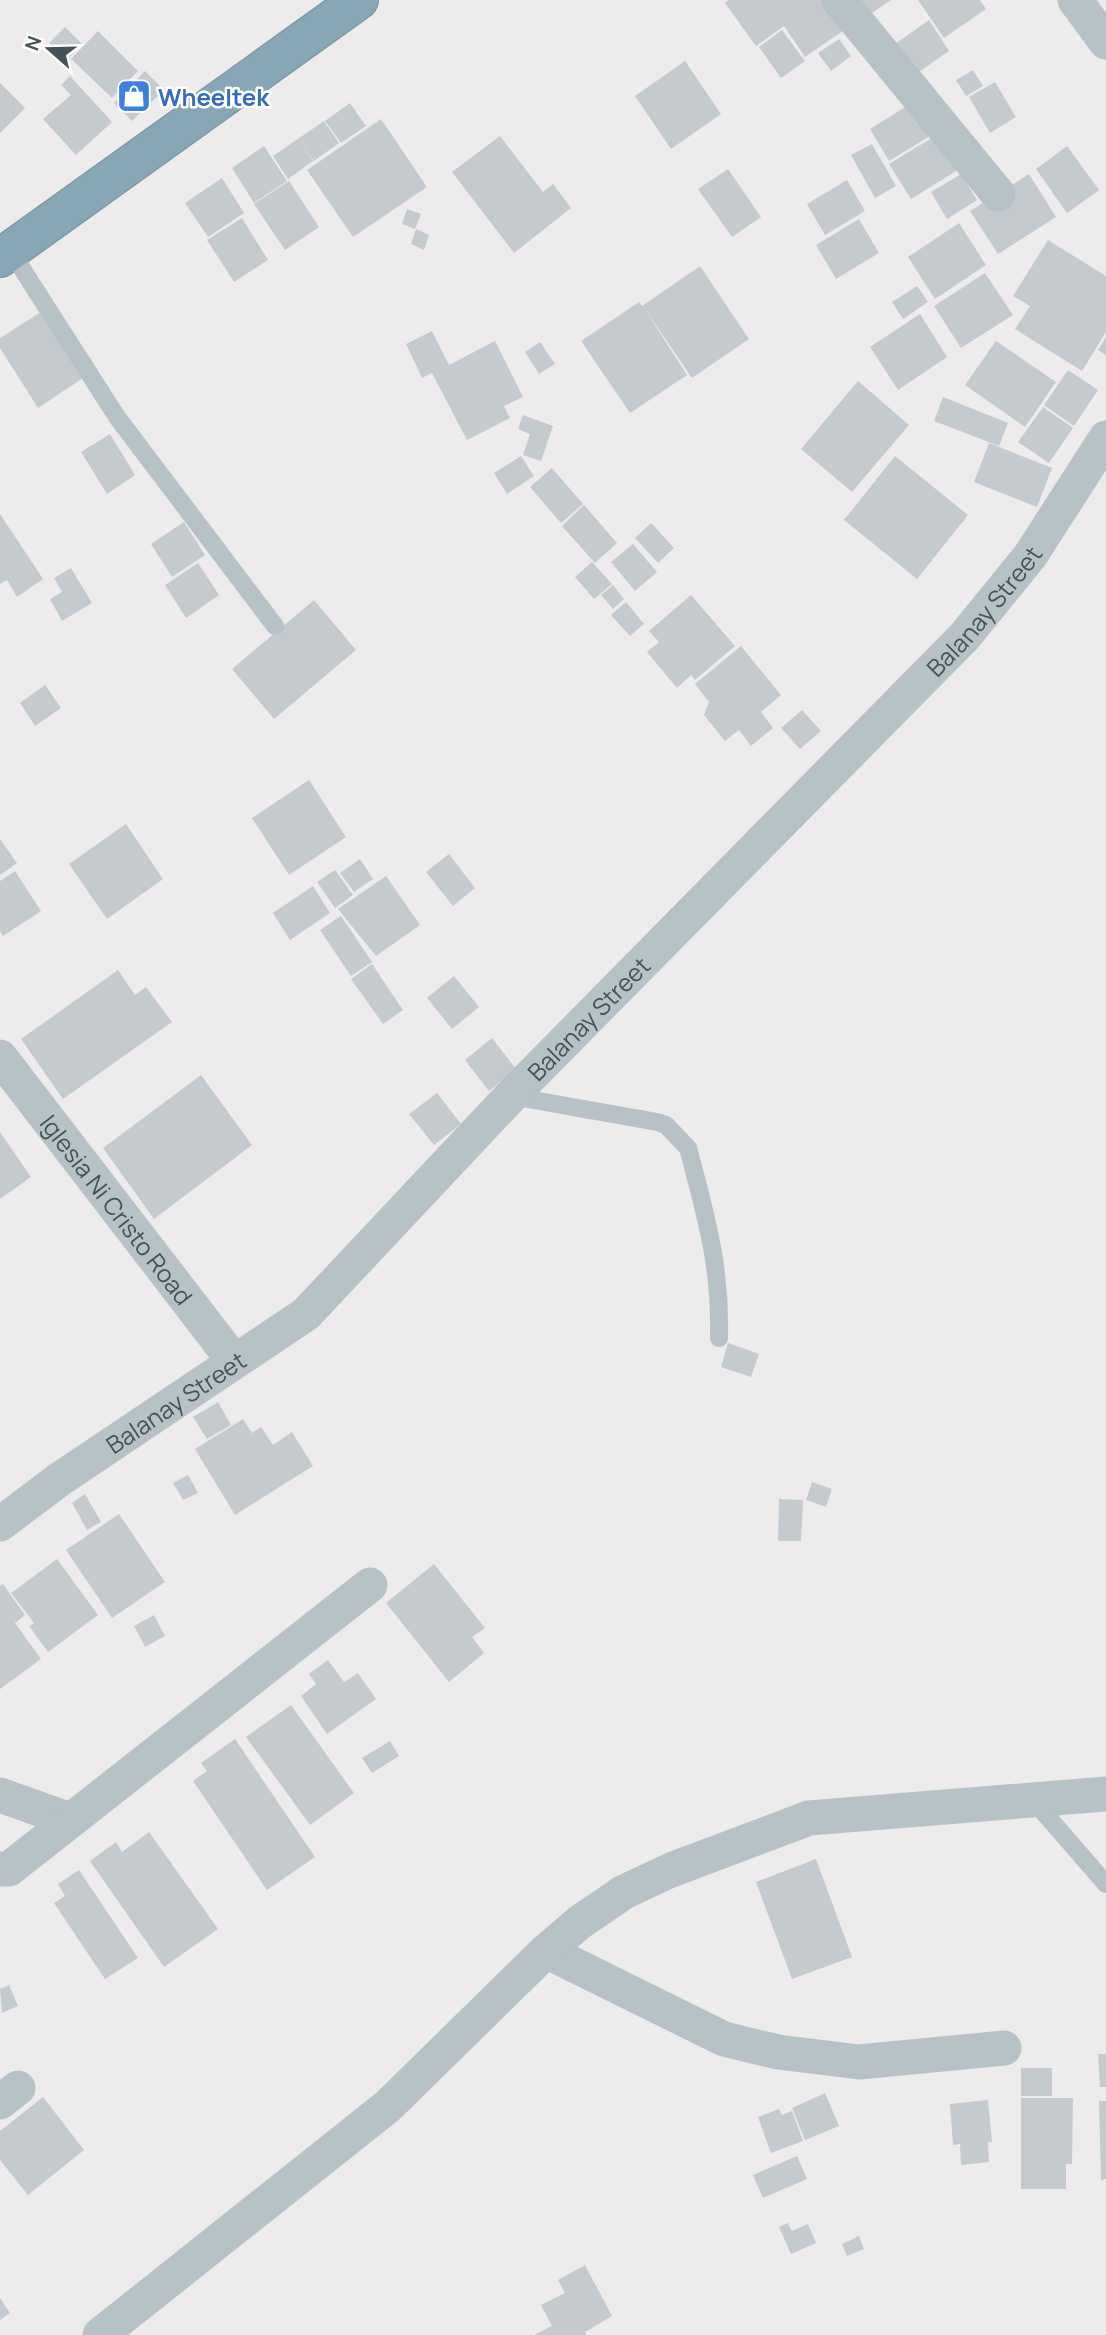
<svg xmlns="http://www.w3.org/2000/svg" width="1106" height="2335" font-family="Manrope,sans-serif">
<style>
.building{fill:#c5cace}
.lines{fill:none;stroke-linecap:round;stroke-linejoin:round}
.highway-casing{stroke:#7292a2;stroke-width:40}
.lane{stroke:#b7c2c7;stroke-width:18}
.street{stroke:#b7c2c7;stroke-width:35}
.highway{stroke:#87a6b6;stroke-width:38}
.labels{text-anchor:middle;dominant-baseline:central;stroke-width:5;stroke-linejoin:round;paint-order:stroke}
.shop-label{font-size:24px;font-weight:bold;fill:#366cbe;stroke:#fff;text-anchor:start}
.street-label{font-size:24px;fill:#455257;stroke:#fff}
</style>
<rect width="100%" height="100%" fill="#eeebec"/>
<path class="building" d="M729 0H831L850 26 805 57 784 26 756 46 725 3Z
M854 0H891L866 17Z
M918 0H980L986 9 944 38Z
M929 20 949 51 916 74 895 44Z
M65 27 82 44 67 60 49 43Z
M782 30 805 61 781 78 759 47Z
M98 31 138 71 112 98 71 59Z
M839 39 851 56 831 71 818 53Z
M685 61 721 114 671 149 635 96Z
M973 70 983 86 966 96 956 80Z
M145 71 164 90 132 121 114 103Z
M70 76 112 122 76 155 43 119 71 95 61 85Z
M995 82 1016 117 990 133 969 97Z
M0 83 25 108 0 133Z
M915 101 935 133 889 161 870 129Z
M350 103 366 126 341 143 325 121Z
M381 119 427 187 353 237 307 170Z
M324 121 339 143 314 161 302 145 313 161 288 179 273 156Z
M940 133 961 168 911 199 889 164Z
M500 136 543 192 553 184 571 208 514 253 452 172Z
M872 144 896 186 875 198 851 155Z
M264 146 287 181 254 203 232 168Z
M1067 146 1099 190 1067 213 1036 169Z
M728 169 761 217 732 237 698 189Z
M961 174 977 200 947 219 931 192Z
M1029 174 1056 217 998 254 970 211Z
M222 178 244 213 208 237 185 203Z
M847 180 865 211 825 235 807 204Z
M289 181 319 227 285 250 254 204Z
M407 209 421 214 415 229 402 224Z
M242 218 268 260 234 282 207 240Z
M859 219 879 253 836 279 816 245Z
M959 223 986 265 935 299 908 257Z
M416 229 429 235 424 250 411 244Z
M1048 240 1106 276V332L1082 371 1015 329 1030 306 1013 296Z
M700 266 749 339 692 378 644 308 687 375 630 413 581 341 639 302 642 306Z
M985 273 1013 315 961 348 934 306Z
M917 286 928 302 903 319 892 302Z
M41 312 83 378 38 408 0 348V338Z
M920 314 947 357 898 390 870 347Z
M432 331 449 365 495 341 523 397 504 406 510 418 467 440 432 373 422 378 406 344Z
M1106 337V355L1098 350Z
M996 341 1056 382 1025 427 965 385Z
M540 342 555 364 539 374 525 352Z
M1068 370 1098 390 1074 426 1044 405Z
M858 381 909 425 852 492 801 449Z
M943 397 1008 423 999 446 934 421Z
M1043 407 1073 428 1049 463 1018 442Z
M523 415 553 426 541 461 523 455 530 434 518 429Z
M110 434 135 475 107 494 81 452Z
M989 443 1052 468 1037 507 974 482Z
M521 456 534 476 507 494 494 473Z
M895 456 968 515 917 579 844 520Z
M552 468 583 504 561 523 530 487Z
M584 505 617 543 595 563 562 526Z
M0 514 43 579 17 597 7 580 0 584Z
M184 522 205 555 172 577 151 544Z
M651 523 674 548 658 563 635 538Z
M633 544 657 572 635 591 611 562Z
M592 562 612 584 594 599 575 577Z
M198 563 219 595 186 618 165 585Z
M71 568 92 603 62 621 50 599 62 592 54 578Z
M613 585 624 599 613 609 601 595Z
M691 595 735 646 695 680 691 675 677 688 647 652 659 642 649 631Z
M314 600 356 650 274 719 232 669Z
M626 602 644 624 630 636 611 615Z
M741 646 781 695 761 712 773 728 751 746 739 730 725 741 704 715 709 702 695 684Z
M45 685 61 708 35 726 20 703Z
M802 710 821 731 800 749 781 728Z
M309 780 346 837 289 875 252 818Z
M126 824 163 879 107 919 69 864Z
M0 839 17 863 0 875Z
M449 854 475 888 453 906 426 872Z
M360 859 373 879 354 892 340 873Z
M335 870 353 895 335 908 317 882Z
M15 871 41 911 3 936 0 931V881Z
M386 876 420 925 376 956 338 909Z
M313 886 330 913 290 940 273 913Z
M341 916 372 962 351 976 320 930Z
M372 964 403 1010 383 1024 351 979Z
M118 970 135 995 146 987 172 1022 63 1099 21 1039Z
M454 976 479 1007 452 1029 427 998Z
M492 1038 516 1069 489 1091 465 1060Z
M201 1075 252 1145 154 1219 103 1148Z
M437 1093 461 1124 434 1145 409 1114Z
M0 1132 31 1177 0 1199Z
M728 1343 759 1354 751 1377 721 1367Z
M218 1402 231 1425 207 1439 193 1417Z
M243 1419 252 1433 261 1427 273 1445 292 1432 313 1466 235 1515 195 1449Z
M188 1475 198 1493 183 1500 173 1483Z
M812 1482 832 1489 826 1507 806 1500Z
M85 1494 101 1522 87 1530 72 1503Z
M779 1499 803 1500 801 1541H778Z
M119 1514 165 1582 112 1618 66 1550Z
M57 1559 98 1615 48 1652 29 1626 34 1623 11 1593Z
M434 1564 485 1628 472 1637 484 1653 449 1682 386 1603Z
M3 1584 25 1615 15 1623 41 1659 0 1689V1586Z
M154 1615 165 1636 145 1647 134 1626Z
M328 1660 344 1682 358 1673 376 1699 327 1734 301 1696 316 1684 309 1674Z
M291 1705 354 1793 310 1825 246 1737Z
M235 1739 315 1857 267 1890 193 1781 207 1771 201 1763Z
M390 1741 399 1756 372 1773 362 1758Z
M149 1832 218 1929 164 1967 90 1861 116 1842 122 1852Z
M816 1859 852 1957 792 1979 756 1882Z
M79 1870 138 1958 105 1979 54 1903 65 1896 58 1884Z
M9 1985 18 2006 2 2013 0 1989Z
M1098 2054H1106V2087H1100Z
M1021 2068H1052V2096H1021Z
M825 2093 839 2126 805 2140 792 2108Z
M43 2097 84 2150 28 2195 0 2160V2131Z
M1021 2098H1073L1072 2164H1066V2189H1021Z
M988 2100 992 2142H988L989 2162 961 2165 960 2144 953 2145 950 2104Z
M1099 2101H1106V2179L1101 2180Z
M779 2109 782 2115 792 2111 803 2141 771 2153 758 2117Z
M797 2156 807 2179 763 2198 753 2175Z
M788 2223 792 2231 808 2224 816 2243 791 2254 779 2227Z
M859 2236 864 2249 847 2256 842 2244Z
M585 2265 612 2316 585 2332 586 2335H534L552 2326 541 2305 565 2293 558 2280Z
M0 2298 10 2313 0 2320Z"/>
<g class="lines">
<g class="highway-casing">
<path id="highway" d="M0 258 359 0"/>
</g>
<path class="lane" d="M10 250 117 417 275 626
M511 1096 657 1122 666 1125 688 1148C706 1216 721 1267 719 1338
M1033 1800 1106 1884"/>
<g class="street">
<path d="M839 0 998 194"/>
<path d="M1075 0 1106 42"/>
<path id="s1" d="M0 1057 234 1361"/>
<path id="s2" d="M0 1524 60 1479 306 1314 511 1096 964 637 1030 556 1106 438"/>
<path d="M0 1795 70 1820"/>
<path d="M0 1869H9L370 1585"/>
<path d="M546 1951 724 2039 778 2052 859 2062 1004 2048"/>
<path d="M0 2102 18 2088"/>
<path d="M100 2335 388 2106 546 1951 580 1922 624 1892 671 1870 809 1818 1106 1794"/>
</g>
<use href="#highway" class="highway"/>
</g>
<defs>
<g id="shop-square" transform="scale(1.75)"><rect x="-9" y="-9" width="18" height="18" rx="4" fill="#3f7fe0" stroke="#fff"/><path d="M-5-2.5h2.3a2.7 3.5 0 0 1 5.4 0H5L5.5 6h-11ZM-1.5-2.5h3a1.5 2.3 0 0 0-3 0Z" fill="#fff"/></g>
</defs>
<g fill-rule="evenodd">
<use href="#shop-square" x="134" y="96"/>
</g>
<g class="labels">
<g class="shop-label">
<text x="158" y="96">Wheeltek</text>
</g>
<g class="street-label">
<text stroke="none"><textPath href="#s2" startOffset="1348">Balanay Street</textPath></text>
<text stroke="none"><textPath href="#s2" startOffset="780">Balanay Street</textPath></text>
<text stroke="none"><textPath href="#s1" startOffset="192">Iglesia Ni Cristo Road</textPath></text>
<text stroke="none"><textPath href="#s2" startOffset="214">Balanay Street</textPath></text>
</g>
</g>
<g transform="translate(49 49) rotate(290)" stroke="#ffffff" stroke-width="5" paint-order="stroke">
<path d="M0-5L12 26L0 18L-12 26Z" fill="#455257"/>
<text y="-10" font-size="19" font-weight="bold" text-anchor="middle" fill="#455257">N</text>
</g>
</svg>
